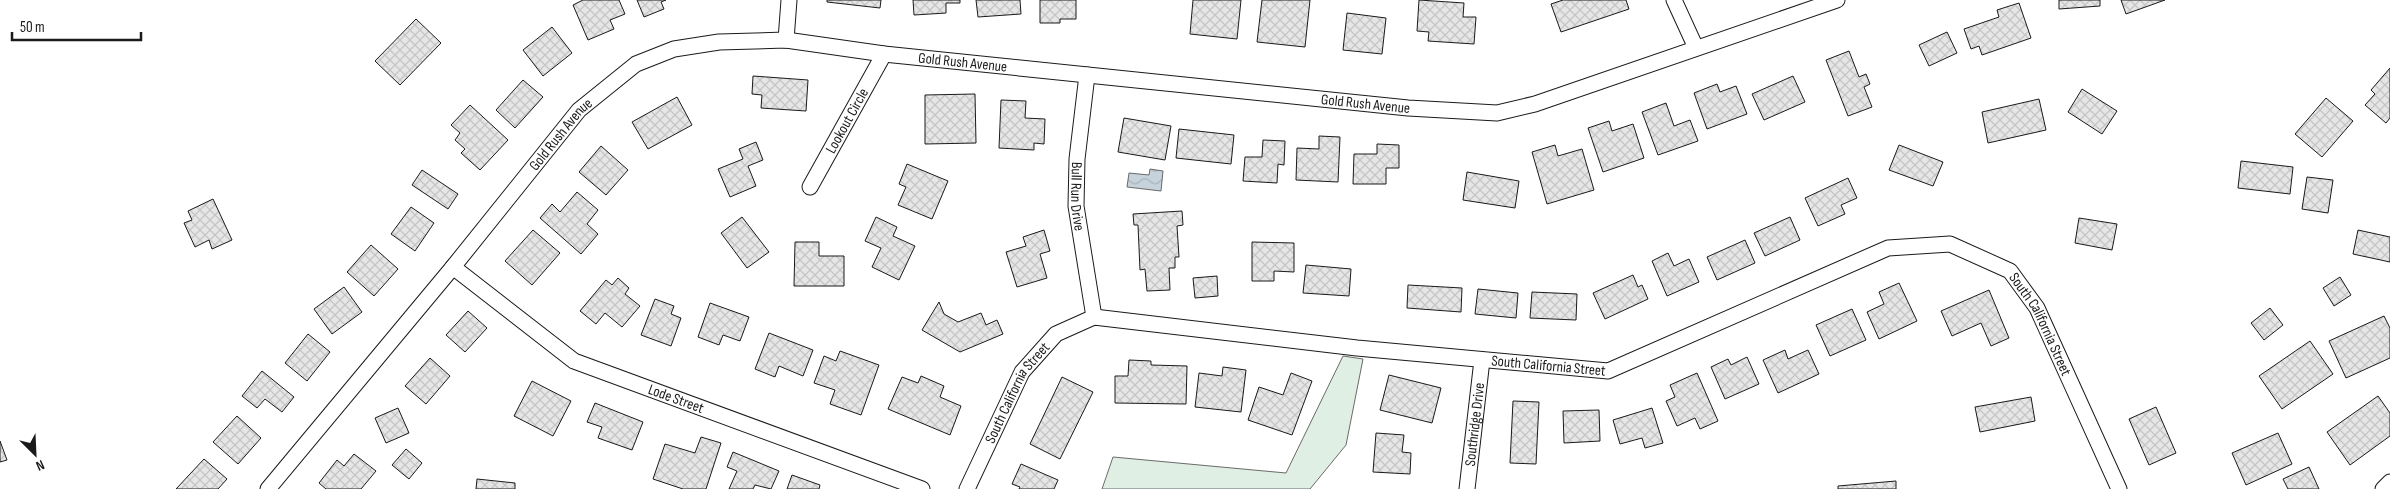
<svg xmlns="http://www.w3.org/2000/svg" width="2390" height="489" font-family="'Sofia Sans Condensed',sans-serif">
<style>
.green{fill:#e0efe3;stroke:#6a6a6a}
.water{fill:url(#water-waves);stroke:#6a6a6a}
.building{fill:url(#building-cross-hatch);stroke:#1a1a1a}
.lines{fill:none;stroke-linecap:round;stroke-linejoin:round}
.street-casing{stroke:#1a1a1a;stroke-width:17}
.street{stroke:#fff;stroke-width:15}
.labels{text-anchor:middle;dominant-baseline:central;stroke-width:4;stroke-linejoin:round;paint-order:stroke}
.street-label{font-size:15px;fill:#1a1a1a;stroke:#fff}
</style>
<defs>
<pattern id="water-waves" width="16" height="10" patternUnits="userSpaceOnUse" patternTransform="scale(1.25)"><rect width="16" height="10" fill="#c6d2dc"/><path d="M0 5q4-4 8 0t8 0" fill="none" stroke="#aab4bc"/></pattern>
<pattern id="building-cross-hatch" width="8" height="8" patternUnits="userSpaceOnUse" patternTransform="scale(1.25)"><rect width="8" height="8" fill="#e6e6e6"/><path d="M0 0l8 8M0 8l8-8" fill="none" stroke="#c5c5c5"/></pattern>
</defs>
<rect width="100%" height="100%" fill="#fff"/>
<path class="green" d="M1343 356 1363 359 1346 445 1310 489H1102L1113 457 1286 473Z"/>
<path class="water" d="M1150 169 1163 171 1161 191 1127 187 1129 173 1149 175Z"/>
<path class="building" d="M583 0H619L625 14 610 20 614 29 588 40 573 5Z
M637 0H666L661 2 664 9 644 17Z
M827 0H881L880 8 827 2Z
M913 0H960V3H946V13L914 15Z
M976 0H1020L1021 14 978 17Z
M1040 0H1076V19H1060V23H1040Z
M1193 0H1241L1237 39 1190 34Z
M1262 0H1310L1305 47 1257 42Z
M1419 0 1464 3 1463 17H1476L1474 44 1428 41 1429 32 1417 31Z
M1563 0H1626L1629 9 1561 32 1551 4Z
M2059 0H2100V6L2059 9Z
M2121 0H2165L2126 14Z
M2019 3 2031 38 1982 55 1979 46 1971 49 1964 29 1999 17 1997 10Z
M1347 13 1386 18 1382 54 1343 50Z
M416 19 441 43 400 85 375 61Z
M552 27 572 53 543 76 523 50Z
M1947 32 1957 53 1929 66 1919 45Z
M1849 51 1859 77 1866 74 1870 84 1864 87 1872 107 1848 116 1826 60Z
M2390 68V118L2386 123 2365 105 2375 94 2371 90Z
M753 76 808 80 806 111 761 108 762 95 752 94Z
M1793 76 1805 102 1764 120 1752 94Z
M523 80 543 97 515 128 496 110Z
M1717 84 1720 92 1736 86 1747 114 1707 129 1694 93Z
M2082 89 2117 111 2102 134 2068 112Z
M975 94 976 143 925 144V95Z
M677 97 692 125 648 149 632 122Z
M2326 98 2353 121 2322 157 2295 134Z
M2039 99 2046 130 1988 143 1982 112Z
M1001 100 1026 101 1025 118 1045 119 1044 144 1034 143V150L999 148Z
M1666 103 1674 126 1690 120 1698 141 1658 155 1642 112Z
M470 105 508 140 480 170 461 153 465 149 455 140 460 133 451 125Z
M1124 118 1171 126 1165 160 1118 152Z
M1609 121 1612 131 1633 124 1644 158 1603 172 1588 128Z
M1179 129 1234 135 1231 164 1176 158Z
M1319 136 1340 137 1338 182 1296 180 1297 148 1319 149Z
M1263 140 1285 141 1284 165 1278 164 1277 183 1243 181 1245 157H1262Z
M756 142 763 160 748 166 756 186 730 197 718 169 743 159 739 149Z
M1377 144 1399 145V168H1386V184H1353L1354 154H1377Z
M1555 145 1558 156 1582 149 1594 190 1547 204 1532 152Z
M1899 145 1943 162 1933 186 1889 170Z
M601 146 628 170 606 195 579 172Z
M2241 161 2293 167 2290 194 2238 188Z
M907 164 948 181 932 219 898 205 906 187 899 184Z
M422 170 458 194 448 209 412 185Z
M1467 172 1519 181 1515 208 1463 200Z
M2307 177 2333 180 2328 213 2302 209Z
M1848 178 1857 198 1841 205 1845 214 1818 226 1805 198Z
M577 192 598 210 587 224 598 234 581 254 540 218 552 204 560 212Z
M213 199 232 240 212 249 209 240 195 247 184 223 192 220 188 211Z
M411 207 434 223 415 251 391 234Z
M1182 211 1183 225 1177 226 1179 257H1175V268H1169L1170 290 1147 291 1145 269 1140 270 1138 225H1134L1133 214Z
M742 217 769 252 747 268 721 233Z
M876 217 897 227 893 236 915 246 899 280 872 267 881 248 865 241Z
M1790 217 1800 240 1765 256 1754 233Z
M2079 218 2117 224 2112 250 2075 243Z
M533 230 560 253 532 285 505 261Z
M1044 230 1050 251 1040 254 1047 278 1017 287 1006 252 1026 246 1023 237Z
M2358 230 2390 237V262L2353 254Z
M1745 240 1755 263 1717 280 1707 257Z
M795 242H819V256H844V286H794Z
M1252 242 1294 243V272L1274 271V281H1252Z
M371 245 398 269 374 296 347 272Z
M1668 253 1674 266 1689 259 1699 282 1667 296 1652 261Z
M1306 265 1351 269 1349 296 1303 293Z
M1633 275 1638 287 1642 285 1648 299 1605 319 1593 293Z
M1217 276 1218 296 1195 298 1193 278Z
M2340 277 2351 295 2334 306 2323 288Z
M618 278 629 288 625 294 640 306 622 327 605 313 596 324 580 311 606 280 612 285Z
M1899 283 1917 321 1879 339 1867 312 1884 304 1879 292Z
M1408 285 1462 288 1461 312 1407 308Z
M344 287 362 312 332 334 314 309Z
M1478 289 1518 293 1516 318 1475 314Z
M1989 290 2009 338 1991 346 1981 323 1952 336 1941 311Z
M1532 292 1577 294 1576 320 1530 318Z
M655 299 674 306 671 314 681 318 671 346 641 335Z
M939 302 944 314 958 322 981 313 986 325 997 320 1003 334 960 352 922 330Z
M710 303 749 317 740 341 723 335 719 345 698 337Z
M2270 308 2283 325 2264 340 2251 323Z
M1852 309 1866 340 1830 356 1816 325Z
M468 311 487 328 465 352 446 335Z
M2384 316 2390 328V358L2346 378 2329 341Z
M769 333 813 350 803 376 779 366 775 377 755 369Z
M308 334 330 352 307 381 285 363Z
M2310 341 2333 374 2282 409 2259 376Z
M1785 350 1788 359 1808 350 1819 374 1778 393 1763 360Z
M840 351 879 365 861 415 830 404 835 390 814 383 824 356 836 361Z
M1747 357 1759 384 1725 399 1711 367 1728 359 1731 365Z
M430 358 450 376 426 404 405 386Z
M1129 360 1151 361V365L1187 366 1186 404 1115 403V376H1128Z
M1223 367 1246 370 1241 412 1195 407 1199 373 1222 376Z
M262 371 294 397 282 412 265 399 257 408 242 396Z
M1291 373 1312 381 1292 435 1248 420 1259 387 1283 395Z
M1697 373 1718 421 1700 429 1695 418 1677 426 1666 401 1675 397 1670 385Z
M1389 375 1441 388 1432 423 1380 410Z
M921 376 944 386 940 397 961 406 950 435 888 409 902 377 918 383Z
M1062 377 1093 392 1060 459 1030 444Z
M532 381 571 401 553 436 514 416Z
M2378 396 2390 413V436L2350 465 2327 432Z
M2031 397 2035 421 1980 432 1975 407Z
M1513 401 1539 402 1536 464 1510 463Z
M595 403 643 422 632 450 598 438 602 427 587 422Z
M2156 407 2176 453 2149 465 2129 419Z
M398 408 409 433 386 443 375 418Z
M1652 408 1663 443 1645 448 1642 438 1620 444 1613 420Z
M1599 410 1600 441 1564 443 1563 411Z
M237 416 261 438 238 464 213 442Z
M1376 433 1404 435 1402 452 1411 453 1410 474 1373 472Z
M2278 433 2292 464 2246 485 2232 453Z
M701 437 721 443 706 489H683L653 479 665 444 695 453Z
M0 441 7 460 0 462Z
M406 449 422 463 409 479 392 465Z
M733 452 779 471 771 489 755 485 753 489H729L737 471 727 467Z
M354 454 376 471 361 489H326L319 483 337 460 344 466Z
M204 459 227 479 218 489H176Z
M1021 464 1058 480 1054 489H1019L1020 487 1012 484Z
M2309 467 2319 489H2288L2283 479Z
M792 475 820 485 819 489H787Z
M477 479 515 483V489H476Z
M1896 481V489H1838V486Z"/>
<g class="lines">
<g class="street-casing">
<g id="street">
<path d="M1674 0 1696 48"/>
<path d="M786 40 789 0"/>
<path id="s1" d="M1087 75 1077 159 1076 206 1094 317"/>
<path id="s2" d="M810 187 884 54"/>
<path id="s3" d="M453 267 574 361 922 489"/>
<path id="s4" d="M268 489 453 267 579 110 636 64 674 49 719 42 786 40 884 54 1408 108 1497 113 1535 104 1837 0"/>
<path id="s5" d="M967 489 1022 372 1056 334 1094 317 1357 348 1608 371 1888 248 1950 244 2010 271 2037 308 2119 489"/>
<path id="s6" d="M1467 489 1482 360"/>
<path d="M2383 489 2390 482"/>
</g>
</g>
<use href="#street" class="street"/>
</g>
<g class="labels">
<g class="street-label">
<text stroke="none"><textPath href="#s4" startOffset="895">Gold Rush Avenue</textPath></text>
<text stroke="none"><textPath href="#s4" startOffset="1300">Gold Rush Avenue</textPath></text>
<text stroke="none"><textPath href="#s2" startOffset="76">Lookout Circle</textPath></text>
<text stroke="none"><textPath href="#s4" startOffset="460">Gold Rush Avenue</textPath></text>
<text stroke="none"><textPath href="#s1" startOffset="122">Bull Run Drive</textPath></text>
<text stroke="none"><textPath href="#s5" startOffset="1234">South California Street</textPath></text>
<text stroke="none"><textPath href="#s5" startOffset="679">South California Street</textPath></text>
<text stroke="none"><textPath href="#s5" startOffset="109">South California Street</textPath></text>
<text stroke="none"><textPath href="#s3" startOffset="262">Lode Street</textPath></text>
<text stroke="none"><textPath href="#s6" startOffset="65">Southridge Drive</textPath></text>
</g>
</g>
<g transform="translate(35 454) rotate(156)" stroke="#ffffff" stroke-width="4" paint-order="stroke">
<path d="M0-4L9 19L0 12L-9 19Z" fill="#1a1a1a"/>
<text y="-8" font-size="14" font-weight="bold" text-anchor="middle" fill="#1a1a1a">N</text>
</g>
<path d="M12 32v8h129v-8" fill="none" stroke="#1a1a1a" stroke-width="2.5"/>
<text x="20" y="32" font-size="15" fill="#1a1a1a" stroke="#ffffff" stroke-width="4" paint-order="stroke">50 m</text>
</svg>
